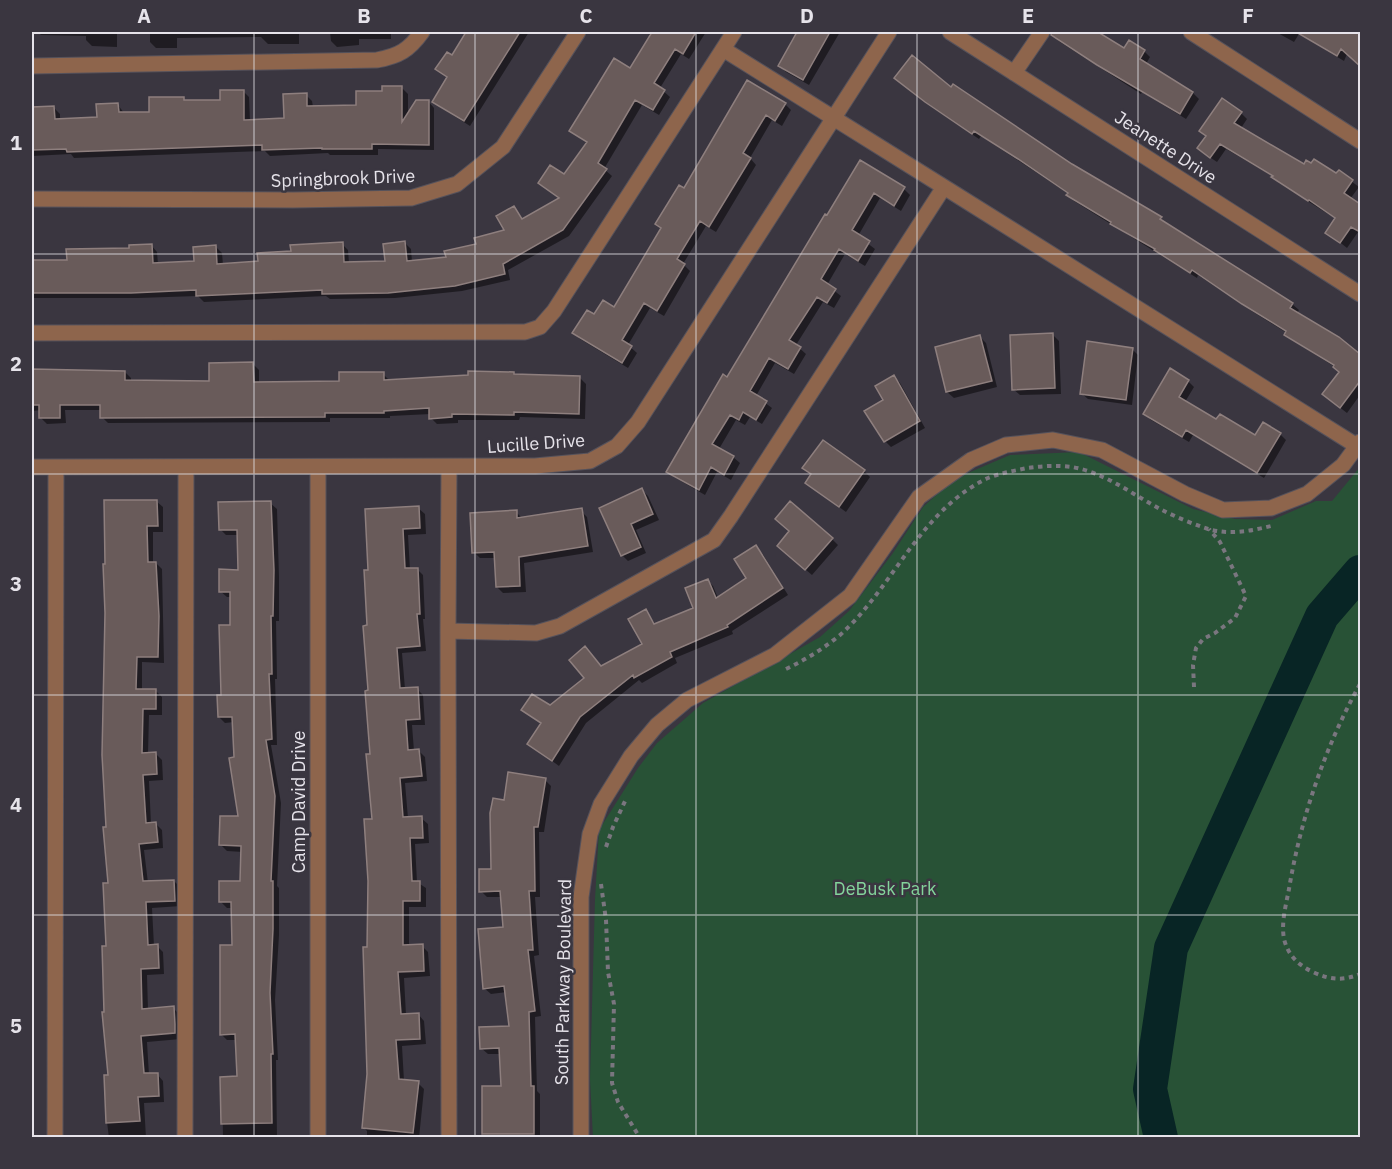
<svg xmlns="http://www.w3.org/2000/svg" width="1392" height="1169" font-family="'IBM Plex Sans',sans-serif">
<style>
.green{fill:#285236}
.shadow{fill:#0007}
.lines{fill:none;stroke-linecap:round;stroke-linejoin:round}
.river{stroke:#082525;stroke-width:34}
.building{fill:#695b5a;stroke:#8e7f7e;stroke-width:1.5}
.minor-casing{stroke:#56525b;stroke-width:17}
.path{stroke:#7a767f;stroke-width:4;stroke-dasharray:4.5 4.5;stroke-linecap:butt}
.minor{stroke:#8e654c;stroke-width:15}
.grid{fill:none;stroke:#e6e3ea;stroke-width:1.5;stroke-opacity:0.55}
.labels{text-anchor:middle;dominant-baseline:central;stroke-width:5;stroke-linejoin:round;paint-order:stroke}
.street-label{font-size:18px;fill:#e6e3ea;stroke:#3a3640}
.park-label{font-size:18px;fill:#83d49b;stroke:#3a3640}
.neatline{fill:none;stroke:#e6e3ea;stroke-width:2}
.grid-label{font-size:20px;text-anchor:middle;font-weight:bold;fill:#e6e3ea}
</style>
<rect width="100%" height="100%" fill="#3a3640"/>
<path class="green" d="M1079 452 1193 509 1235 519 1272 520 1316 501H1332L1360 467V1137L593 1138 590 1079 595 899 599 830 638 768 657 743 703 703 820 637 849 611 893 553 923 507 954 479 1010 455Z"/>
<path class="shadow" d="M38 32H117V47L92 46 86 40V36L41 35Z
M150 32H299V44H268L261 37 177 38V48H156L150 42Z
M330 32H391V39H359V45L337 47 331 41Z
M468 32H529L470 126 440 107 434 101 448 78 437 69 452 57Z
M646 32H706L689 59 681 54 660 88 670 97 659 115 642 105 604 169 612 176 569 236 508 270 510 280 462 291 395 298 330 299 326 296 204 302 198 296 138 298H32V262H68L151 245 157 252 158 264 195 263 216 247 222 253 223 265 259 263 292 253 342 244 348 250 349 263 386 262 405 243 411 249 412 262 448 258 506 231 514 207 524 220 560 199 539 182 564 176 588 144 571 131 630 70 651 36Z
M799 32H840L809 85 786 72 780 66Z
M1056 32H1095L1125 50 1144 51 1150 57 1146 64 1193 93 1199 99 1186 119 1142 92 1141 94 1060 42 1054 36Z
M1276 32H1349L1360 38V65L1347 54 1344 61 1299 34 1294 42Z
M748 82 785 104 791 110 782 126 772 120 750 158 756 165 716 232 706 226 683 264 690 271 664 316 650 308 628 345 637 353 628 368 580 339 574 333 595 316 615 309 662 229 657 224 685 190Z
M902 83 952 89 1071 166 1161 218 1166 225 1292 304 1299 310 1296 314 1338 339 1360 356V395L1347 413 1330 400 1341 373 1335 367 1292 340 1286 334 1287 333 1250 310 1198 275 1197 278 1074 201 1069 194 981 136 979 139 933 108Z
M402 88 408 94V116L428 101 434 108V150L378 149V155H330L328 153 270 156 265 151 74 158 71 154 32 156V109L54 108 60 114V120L99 118 118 105 124 113H151L183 99 186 102 222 101 243 91 249 97 250 121 286 119 306 95 312 101 313 107H358L383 92Z
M1241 113 1247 119 1241 128 1305 166 1337 175 1339 172 1359 187 1350 199 1360 205V233L1358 232 1347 248 1327 232 1336 219 1279 183 1274 177 1226 149 1217 162 1205 154Z
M861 162 904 189 910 195 901 211 880 198 858 236 875 249 865 266 845 254 827 285 841 296 834 308 823 302 796 345 806 354 794 374 775 363 756 396 772 408 762 424 750 417 745 425 736 420 719 449 733 457 740 463 731 480 717 472 705 495 674 477 668 471 728 379Z
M1053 335 1059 341 1061 394 1020 395 1013 389Z
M980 337 986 343 997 387 954 398 947 392 936 348Z
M1132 349 1138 355 1132 405 1088 399 1081 393Z
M253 364 259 370V384L340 382 383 374 390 381 514 373 516 376 580 378 586 384 585 419 520 417 519 420H458V423L437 424 431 418V414L390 416V418H330V422L108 423 102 417V410H65L66 423 47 424 41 418V410L32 411V370L125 372 131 378V382H211Z
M894 377 900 383 925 428 891 447 885 441V401Z
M1188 381 1194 387 1185 402 1217 422 1256 438 1280 434 1286 440 1264 478 1193 435 1189 442 1151 420 1145 414Z
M804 468 864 471 870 477 846 512 806 483 812 475Z
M642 490 648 496 659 520 636 530 646 553 628 561 622 555 601 508Z
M156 501 163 507V532H153V563H156L162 569 164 663 142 662V690L156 691 162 697V715H149L148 754H156L162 760 163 780 149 781 151 824H156L162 830 163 848 144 850 148 883 174 881 180 887 181 906 152 908 154 946H157L163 952 164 974 147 975 148 1010 173 1008 179 1014 181 1039 147 1042 149 1075 157 1074 163 1081 164 1102 144 1103 146 1138H109L107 1122 110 1076 108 947 110 885 106 613Z
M270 503 277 509 279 577V621H276L277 679H275L277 745H271L281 803 277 886 279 888V935L275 1000 278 1060H276L277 1138H223L222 1078H238L236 1040H227L221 1034 233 947V908H227L221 902 242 882 243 852 227 851 221 845 240 818 234 722 225 723 219 717 231 626V597H227L220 591 240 571 239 535H226L220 529Z
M418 508 425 514 426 534 408 535 410 570 417 569 423 575 425 619H423L426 651 402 653 405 689H417L423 695 425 725H412L414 751H419L425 757 427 781 405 783 408 818H421L428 824 429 843 415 844 417 882 426 888V907H409V946H422L428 952 430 976 404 978 406 1015 418 1014 424 1021 426 1044 402 1046 404 1081 418 1083 424 1089 419 1138H367V1131L363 1127 369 1074 368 948 373 820 368 627 370 571Z
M581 511 587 517 593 552 524 563 526 592 503 593 497 587 496 558H480L474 552 516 512 522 518Z
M791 531 832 539 838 545 812 575 785 552Z
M755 547 762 553 788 595 732 631 733 634 675 658 677 663 642 683 639 680 586 723 559 766 529 744 542 724 523 710 551 707 602 668 644 644 645 611 656 625 695 609 707 580 713 586 718 598 749 578Z
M545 780 551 786 544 832H539L540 897H535L539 955 534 956 541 1016 535 1017 537 1091 540 1094V1138H483L484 1088H502L501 1054H488L481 1048 511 1028 507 992 491 994 484 988 504 928 502 897H487L481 891 493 870 505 802Z"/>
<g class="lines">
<path class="river" d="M1161 1138 1150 1089 1171 948 1322 616 1360 572"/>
</g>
<path class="building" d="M466 32H520L464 121 432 102 447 77 435 69 447 52 452 55Z
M652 32H696L683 54 675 49 654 83 665 90 653 110 635 100 598 163 607 169 563 230 503 264 505 274 455 286 388 293 322 294V290L196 296V290L131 293H32V260H67L66 249 129 248V245L152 244 153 263 194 261 193 247 216 245 217 264 258 261 257 253 291 251 290 245 343 242 344 262 385 261 383 244 405 241 407 261 446 257 444 251 476 244 474 238 504 230 496 216 514 206 522 219 559 198 538 183 550 165 564 174 587 142 569 131 597 86 614 58 630 68Z
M797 32H830L803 80 778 66Z
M1052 32H1098L1124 48 1129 40 1145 50 1140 59 1193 92 1180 114 1097 65 1051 35Z
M1296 32H1360V66L1341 49 1337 56Z
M912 55 951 87 953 84 1072 164 1162 217 1160 219 1293 303 1290 308 1339 337 1360 354V381L1340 408 1322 394 1339 372 1333 367 1334 365 1284 335 1286 331 1242 304 1192 270 1190 273 1154 250 1155 249 1110 224 1111 222 1066 195 1068 193 1018 159 974 131 972 134 925 102 894 78Z
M747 80 786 103 775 121 766 115 743 153 751 158 709 227 700 221 677 259 685 264 657 311 644 303 622 340 632 346 622 363 572 333 587 310 594 314 603 300 614 307 661 228 655 224 679 185 684 188Z
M382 86H402V122L416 100H429V145L372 144V149H322V148L262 150V145L67 152 66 149 32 150V107L54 106 55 119 97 117 96 104 118 103 119 112H149V97H184V100H220V90H244V120L284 118 283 94 307 93V106L356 105V91H382Z
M1222 98 1242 112 1234 123 1304 164 1306 160 1311 163 1314 159 1336 173 1339 170 1353 180 1344 193 1360 204V232L1351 227 1340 243 1325 233 1335 218 1309 200 1308 201 1271 177 1273 176 1220 144 1210 158 1197 148 1206 136 1199 131Z
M860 160 905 187 894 206 874 193 852 230 870 241 858 261 839 249 821 279 836 289 827 303 817 297 789 340 801 347 788 369 769 358 750 391 767 401 756 420 743 412 739 420 730 415 712 444 734 456 724 475 711 467 699 490 666 472 723 374 727 377 825 214 827 215Z
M1053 333 1055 388 1012 390 1010 335Z
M980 335 992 381 946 392 935 347Z
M1087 341 1133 348 1126 400 1080 394Z
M253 362 254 382 339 381V372H384V380L468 375V371L514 372V374L580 376 579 414 514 412V415L452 414V417L429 419V408L384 411V413H325V417L100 418V405H60V418H39V405H32V369L125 371V380L209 381V363Z
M1170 368 1189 380 1179 397 1216 419 1220 414 1255 435 1263 422 1281 433 1257 473 1186 430 1182 437 1143 414Z
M894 375 920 421 884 442 864 411 883 400 875 386Z
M823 440 865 470 839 507 805 483 811 474 802 468Z
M642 488 653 514 631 524 641 547 621 556 599 508Z
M104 500H157L158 526H147L148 562H156L159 616 158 657H137L136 689H156V709H143L142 753 156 752 157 774 143 775 146 823 156 822 158 842 139 844 143 881 174 880 175 901 146 902 148 945 158 944 159 968 141 969 142 1009 174 1006 175 1024V1033L141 1036 144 1073H158L159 1096 138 1097 140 1121 106 1123 104 1075H108L102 1012H104L102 946H106L103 883H108L103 827H106L102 755 105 613 103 564H105Z
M271 501 274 570 273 616H271L272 674H269L272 739 266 740 275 796 271 881H273V929L270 993 273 1054H271L272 1123 221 1124 220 1077 237 1076 235 1034 220 1035V945H232L231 902H219V881H240L241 846 219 845 220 816H238L229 758 234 757 232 717H218L217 695H221L219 625H230V592H219V569L238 570 237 530H219L218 502Z
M790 501 833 538 805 570 777 546 789 531 775 519Z
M419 506 420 528 403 529 405 568H418L420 614H417L420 646 397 648 400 688 418 687 420 719 406 720 408 750 419 749 422 776 400 778 403 817 422 816 423 838H410L412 881H420V901H403V945L423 944 424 971 398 972 401 1014 419 1013 420 1039 396 1040 399 1079 419 1081 413 1133 362 1128 367 1074 363 947H367L368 881 364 819H372L366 754H370L365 691 368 690 363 626 367 625 364 570H368L365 509Z
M582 508 588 546 519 557 520 586 496 587 494 552 472 553 470 513 517 510V518Z
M756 545 783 588 727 625 728 627 670 652 672 657 634 678 633 675 580 717 552 761 527 744 541 723 521 710 532 694 550 705 584 678 569 660 585 646 601 666 642 644 628 619 646 609 654 624 693 608 685 588 708 579 716 598 746 578 734 559Z
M508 772 546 778 538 827H534L535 891H529L533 950H528L535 1011 529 1012 531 1086H534V1134H482V1086H501L499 1048 480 1049 479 1027 509 1026 504 986 483 989 478 929 503 927 500 891 479 892V869H491L490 813 493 798 504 800Z"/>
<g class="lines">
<g class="minor-casing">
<path id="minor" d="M950 32 1360 294
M1191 32 1360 141
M32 66 377 60C399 56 409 50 422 32
M1014 73 1042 32
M944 187 1357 446
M32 199 293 200 411 198 457 184 503 147 578 32
M32 333 525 332 540 327 554 311 734 32
M32 467 535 466 590 461 617 446 638 422 889 32
M449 467 448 631 536 633 560 626 714 540 731 516 944 187 723 49
M448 631 449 1138
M55 1138 56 467
M185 1138 186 467
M318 1138V467
M581 1138V897L590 834 601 804 631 756 657 725 687 700 775 655 850 596 919 497 971 460 1006 445 1053 440 1102 450 1185 494 1223 510 1271 508 1307 494 1343 465 1360 442"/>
</g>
<path class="path" d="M786 669C805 660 823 649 840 635 893 588 920 510 988 478 1000 473 1014 471 1027 468 1042 466 1058 465 1072 467 1106 473 1133 495 1162 510 1176 517 1193 524 1208 529 1229 535 1251 531 1271 526
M1360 684C1325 747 1301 817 1289 889 1286 905 1281 922 1284 939 1288 955 1298 965 1313 972 1330 980 1343 981 1360 974
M1194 687 1193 665 1196 648 1203 639 1215 633 1235 618 1246 596 1220 542 1209 529
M606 847 613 827 626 799
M601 884 606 920 608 972 614 1004 612 1083 618 1102 640 1138"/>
<use href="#minor" class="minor"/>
</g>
<path class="grid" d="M254 32V1138M475 32V1138M696 32V1138M917 32V1138M1138 32V1138M32 254H1360M32 474H1360M32 695H1360M32 915H1360"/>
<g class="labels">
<g class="street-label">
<text transform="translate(1166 147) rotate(33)">Jeanette Drive</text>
<text transform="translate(343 178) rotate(-2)">Springbrook Drive</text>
<text transform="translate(536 443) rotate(-4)">Lucille Drive</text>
<text transform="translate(298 802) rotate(-90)">Camp David Drive</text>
<text transform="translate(563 982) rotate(-89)">South Parkway Boulevard</text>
</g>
<g class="park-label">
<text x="885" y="888">DeBusk Park</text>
</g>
</g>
<rect width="1392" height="1169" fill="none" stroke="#3a3640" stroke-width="66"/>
<rect x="33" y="33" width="1326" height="1103" class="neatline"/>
<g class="grid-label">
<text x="144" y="23">A</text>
<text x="364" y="23">B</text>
<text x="586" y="23">C</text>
<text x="807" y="23">D</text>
<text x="1028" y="23">E</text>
<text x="1248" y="23">F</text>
<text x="16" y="150">1</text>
<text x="16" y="371">2</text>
<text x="16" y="591">3</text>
<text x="16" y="812">4</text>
<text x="16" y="1033">5</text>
</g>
</svg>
